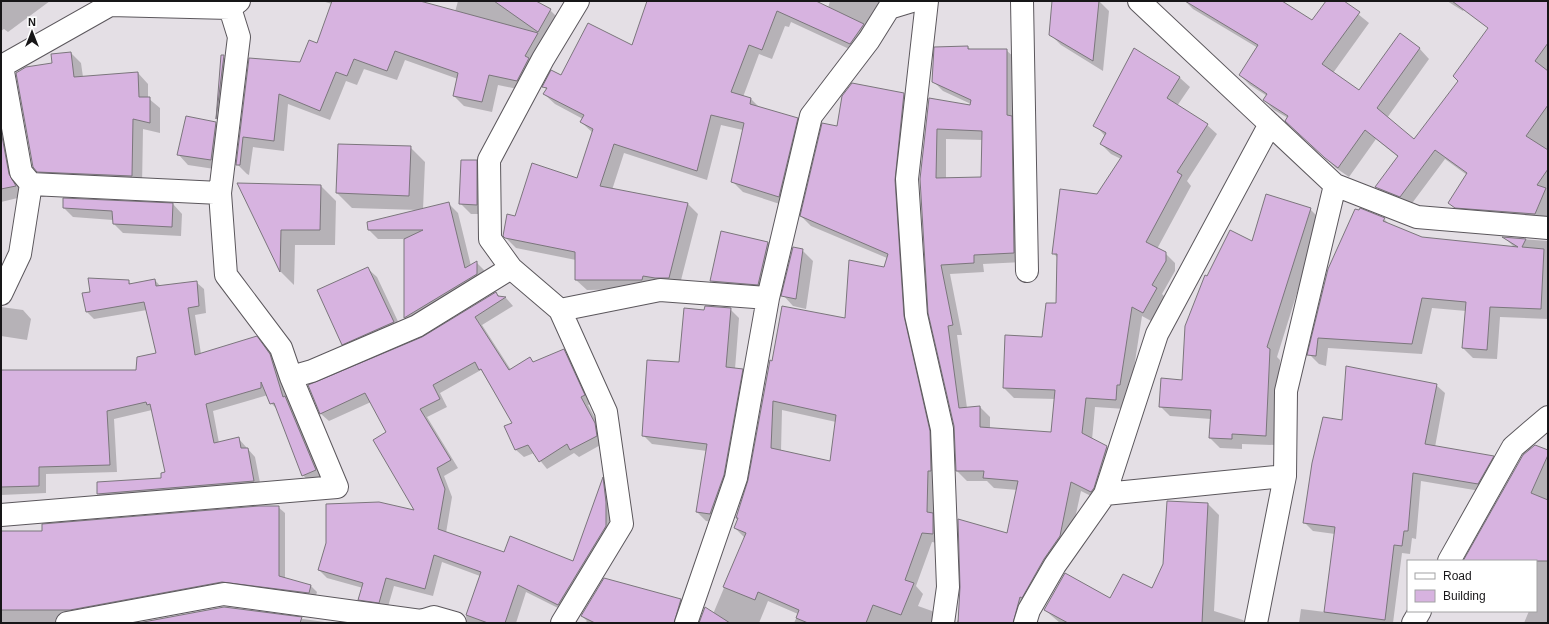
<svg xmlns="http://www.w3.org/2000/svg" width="1549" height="624" font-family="Helvetica,sans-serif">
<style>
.shadow{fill:#0003;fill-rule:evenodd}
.building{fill:#d7b3e0;stroke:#7b767c;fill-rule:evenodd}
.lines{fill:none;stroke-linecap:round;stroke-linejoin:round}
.minor-casing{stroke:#5b575c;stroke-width:24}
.minor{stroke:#fff;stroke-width:22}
</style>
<rect width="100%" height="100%" fill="#e4dfe5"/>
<path class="shadow" d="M1 1H50L8 32 4 29 1 31Z
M322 1H400L455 12 458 1H534L550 10 560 20 527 91 498 85 492 112 464 106 454 96 458 79 405 60 397 80 364 69 357 85 346 81 330 120 288 104 284 151 253 147 249 175 247 174 237 164 250 59 301 63 317 44 332 4Z
M649 1H813L828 8 830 1H896L860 54 791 22 789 27 785 26 772 59 759 54 743 97 751 99 759 107 797 119 807 129 789 207 743 192 732 181 743 130 721 125 707 180 624 153 612 190 688 204 698 214 679 288 587 290 576 280V260L516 248 505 237 515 217 578 179 593 133 581 122 583 119 555 104 544 94 547 90 544 87 562 77 633 46Z
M1053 1H1099L1109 11 1103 71 1061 45 1050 34Z
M1185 1H1264L1312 22 1327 1H1342L1369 23 1333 73 1359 91 1419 48 1429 59 1387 118 1414 140 1522 1H1548V224L1460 213 1449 203 1467 175 1445 159 1410 206 1387 197 1377 187 1398 157 1376 139 1349 177 1336 168 1297 131 1288 118 1274 110 1264 100 1267 96 1250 85 1240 75 1258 48 1193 9Z
M1447 1H1470L1463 11Z
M968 47 971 50H1006L1016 59 1024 262 983 264 984 272 950 274 962 335H957L967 408 980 407 990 417V429L1051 433 1055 399 1014 398 1004 388 1043 338 1057 304 1058 258 1053 253 1097 195 1121 159 1111 154 1101 144 1105 136 1095 125 1135 49 1180 78 1190 87 1177 106 1207 125 1217 134 1187 181 1191 186 1157 249 1165 253 1175 263V271L1162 294 1166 298 1153 322 1142 316 1130 394 1125 409 1095 407 1092 440 1107 447 1117 457 1101 501 1081 491 1069 546 1025 623H956L1008 534 1018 490 994 488 987 481H967L957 471 955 426 929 313 930 99 970 107 971 104 943 91 933 81 935 48ZM946 139 983 140 982 178 946 179Z
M71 53 81 63 83 77 138 73 148 84V98L160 108V133L143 129 142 186 48 182 38 171 53 64Z
M222 56 234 67 227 127 217 118Z
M904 94 913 104 904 190 939 441 943 544 932 542 916 586 923 594 918 606 932 611 942 621 941 623H794L798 614 768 601 759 623H699L713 614 745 538 735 528 739 519 737 517 749 480 773 362 846 319 884 268 887 258 811 226 801 216 837 128ZM782 410 836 422 831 462 781 451Z
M1 110 26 196 1 202Z
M216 123 226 134 221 170 188 165 178 154Z
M410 147 425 162 423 210 449 204 458 213 471 266 477 263 486 272 414 327 405 318V239H378L369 230 419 210 352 208 337 193Z
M476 161 486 171 487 214H471L460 203Z
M239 184 321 186 336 201 335 245H295L294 285 281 272Z
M64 199 173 204 182 214 181 236 123 233 114 224 113 220 73 217 64 208Z
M1310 209 1320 219 1277 357 1280 360 1276 445 1242 444V449L1220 448 1210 438 1211 419 1170 416 1160 406 1183 381 1208 277 1252 242Z
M1384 219 1390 225 1421 238 1514 247 1505 238 1548 241V319L1500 317 1497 359 1473 358 1463 348 1466 311 1432 308 1422 354 1328 348 1326 366 1319 364 1309 354Z
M722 232 768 242 778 253 768 295 722 291 712 281Z
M802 250 813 261 806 309 793 306 783 295Z
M367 268 377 277 403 332 352 353 343 344Z
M155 280 161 287 196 282 204 289 206 313 195 315 201 354 256 338 264 345 277 362 288 400 292 404 323 477 310 483 303 475 277 409 271 403 268 395 213 411 219 443 238 438 255 457 261 488 106 501 98 494V483L162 479 166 473 152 410 114 419 117 472 46 474V493L1 495V371H136L157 354 147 310 94 319 87 312 128 281 132 285Z
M496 293 500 297 506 298 513 306 482 325 511 370 530 359 535 363 563 350 571 358 592 403 588 405 602 431 604 443 579 457 574 453 547 469 534 453 524 457 516 450 506 427 513 423 481 370 440 393 447 407 427 417 458 468 444 476 452 497 446 533 504 553 573 562 603 478 610 485 614 534 566 612 526 592 516 623H467L466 616 480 576 442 562 433 596 394 586 387 610 367 607 360 600 363 588 327 578 319 570 416 512 387 433 371 402 329 421 321 414 309 386 422 338Z
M1 307 23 310 31 319 27 340 1 336Z
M730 309 739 318 735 369 742 370 751 379 719 523 706 521 697 512 707 451 652 444 643 435 705 311Z
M1436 385 1445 393 1435 447 1493 457 1501 465 1486 492 1421 481 1416 539 1412 538 1410 554 1402 553 1393 623H1299L1301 609 1325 612 1335 534 1313 531 1304 522 1343 422Z
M1548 451V623H1524L1529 611H1536V561H1465Z
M1208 504 1219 515 1214 611 1243 620 1246 623H1060L1045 610 1111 600 1152 589Z
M278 507 285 513V579L311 586 317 592 315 599 229 588 56 623H1V531L43 532Z
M681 599 690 609 687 623H585L587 621 582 616Z
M224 608 332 623H141Z"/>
<path class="building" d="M332 1H420L538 33 525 56 529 58 517 81 489 75 482 102 453 96 458 73 395 51 387 71 354 59 347 76 336 72 320 111 279 94 274 141 243 137 240 165H236L249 58 300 62 309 40 317 43Z
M494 1H536L551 9 538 32Z
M647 1H816L864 24 850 44 777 11 762 50 749 45 731 92 751 98 750 104 798 118 779 197 731 182 744 123 711 115 697 171 614 144 600 186 688 203 669 278H655L643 276 642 280H575V252L505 238 503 236 507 214 515 216 532 163 577 178 593 129 580 122 584 115 543 94 547 88 542 87 551 70 561 75 588 23 632 45Z
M1052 1H1099L1093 61 1049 35Z
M1185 1H1282L1312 20 1326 1H1344L1360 12 1322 64 1359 90 1400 33 1420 48 1377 108 1414 139 1458 81 1453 76 1488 28 1452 1H1548V43L1535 61 1548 71V105L1526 136 1548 150V169L1537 185 1546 188 1535 214 1455 208 1448 203 1467 173 1435 150 1400 197 1375 187 1398 156 1365 130 1338 168 1325 158 1285 121 1288 116 1263 100 1267 94 1239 75 1258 45Z
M968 46V49H1007V115L1012 116 1014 253 974 255V263L941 265 953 325 948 326 959 408 980 406V427L1051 432 1055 390 1003 388 1005 335 1042 337 1046 303H1056L1057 254H1052L1060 189 1097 194 1122 156 1100 144 1106 133 1093 126 1134 48 1180 77 1167 98 1208 124 1177 172 1182 175 1146 242 1166 252V261L1152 285 1157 288 1143 313 1132 307 1120 385H1117L1116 400 1086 398 1082 433 1107 446 1094 488 1091 492 1071 482 1060 536 1044 559 1022 598 1020 597 1013 623H958L960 587 958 519 1007 533 1018 481 983 478 984 471H956L954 426 928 313 920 179 929 98 970 105 971 100 932 82 934 47ZM937 129 982 131 981 177 936 178Z
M71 52 74 77 138 72 139 97H150V123L133 119 132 176 37 172 33 167 16 73 26 67 52 63 51 54Z
M221 55H224L216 119Z
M852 83 904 93 895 180 904 316 930 431 931 471H928L927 512 933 513V534L922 533 905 580 914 583 901 615 873 605 866 623H808L796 618 799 610 758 592 755 600 723 587 746 533 734 528 738 518H736L748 480 770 360 772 361 782 306 845 318 849 260 884 267 888 254 800 216 822 123 837 126 842 96ZM773 401 836 415 830 461 771 448Z
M186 116 216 122 211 160 177 155Z
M1 131 9 174 16 186 1 189Z
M338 144 411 146 409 196 336 193Z
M461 160H477V205L459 204Z
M237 183 321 185 320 230H281L280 272Z
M1266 194 1311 208 1267 347 1270 349 1266 436 1232 434V439L1209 438 1211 410 1159 407 1161 378 1182 380 1185 326 1205 275 1207 276 1230 230 1252 241Z
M63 198 173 203 172 227 113 224 112 211 63 208Z
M449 202 465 268 477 261V274L404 318V239L423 230H368L367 222Z
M1360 208 1385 218 1383 221 1422 237 1518 247 1502 237 1526 239 1522 247 1544 249 1541 309 1490 307 1487 350 1462 348 1466 302 1422 298 1412 344 1318 338 1316 356 1307 355 1328 269 1355 209 1359 210Z
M721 231 768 242 758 285 710 281Z
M793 247 803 249 796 299 781 296Z
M368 267 394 322 342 345 317 290Z
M88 278 129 280V284L155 279 156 286 197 281 199 306 188 308 195 355 257 336 270 354 283 397 285 396 316 470 302 476 274 403 270 404 261 382V388L206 404 214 443 239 437 241 448H248L254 481 97 494V482L161 478V473L165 472 150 404 147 405 146 402 107 411 110 465 39 467V486L1 487V370H136L137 357 156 353 144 302 86 312 82 293 90 292Z
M496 292 498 296 506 297 475 317 509 370 530 357 533 362 564 349 585 395 581 397 595 423 597 436 570 450 567 444 539 462 528 445 515 450 504 426 512 423 481 369 479 370 475 362 433 385 440 399 420 409 451 460 437 468 445 489 438 529 504 552 510 536 573 561 603 477 606 502V526L558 605 518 585 505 623H488L466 615 481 572 434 555 425 589 386 578 379 603 358 600 363 583 318 570 326 543V504L379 502 414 510 373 440 386 432 365 393 320 414 308 385 422 337Z
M705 306 731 308 726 367 743 369 724 475 710 514 696 512 707 444 642 436 647 360 679 362 684 308 704 310Z
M1346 366 1437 384 1425 444 1494 456 1478 484 1413 473 1408 531H1404L1402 546 1394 545 1385 620 1324 612 1335 527 1303 523 1312 463 1323 417 1342 420Z
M1535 445 1548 450V455L1531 493 1548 500V561H1463L1523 455Z
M1167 501 1208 503 1202 623H1068L1044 610 1065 573 1110 598 1123 574 1152 588 1163 564Z
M259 506H279V576L311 585 309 593 222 582 70 610H1V531H42V524Z
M604 578 681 599 674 623H595L581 616Z
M224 607 302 617 300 623H138Z
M705 607 730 623H699Z"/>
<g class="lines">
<g class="minor-casing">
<path id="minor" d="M927 1 907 179 916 315 942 429 948 587 943 623
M1022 1 1027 271
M1139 1 1335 185 1417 217 1548 228
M31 184 220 193
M1 294 20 254 31 184 21 172 2 66 110 5 230 8 239 1
M560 310 660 290 768 298
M291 377 312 371 417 326 511 268
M1105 494 1285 476
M1 515 337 487 291 377 281 348 226 275 220 193 239 37 230 8
M1449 561 1513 447 1548 417
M67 623 224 594 421 621 434 617 455 623
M562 623 622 524 606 412 560 310 511 268 490 239 489 160 543 59 578 1
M686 623 736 478 768 298 811 116 869 40 889 8 912 1
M1025 623 1029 610 1055 565 1105 494 1157 334 1270 124
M1256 623 1285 476 1286 391 1335 185
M1413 623 1420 611"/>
</g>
<use href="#minor" class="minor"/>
</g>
<rect width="1549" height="624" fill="none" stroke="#171618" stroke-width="4"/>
<rect x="1407" y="560" width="130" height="52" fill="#ffffff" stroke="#a2a2a3"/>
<rect x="1415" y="573" width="20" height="6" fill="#ffffff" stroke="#a2a2a3"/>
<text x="1443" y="580" font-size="12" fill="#171618">Road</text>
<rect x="1415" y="590" width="20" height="12" fill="#d7b3e0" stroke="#a2a2a3"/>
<text x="1443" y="600" font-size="12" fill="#171618">Building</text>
<g transform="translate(32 32)" stroke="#ffffff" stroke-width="3" paint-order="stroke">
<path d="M0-3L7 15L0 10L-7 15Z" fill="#171618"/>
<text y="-6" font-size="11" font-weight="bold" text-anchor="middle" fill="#171618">N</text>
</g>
</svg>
